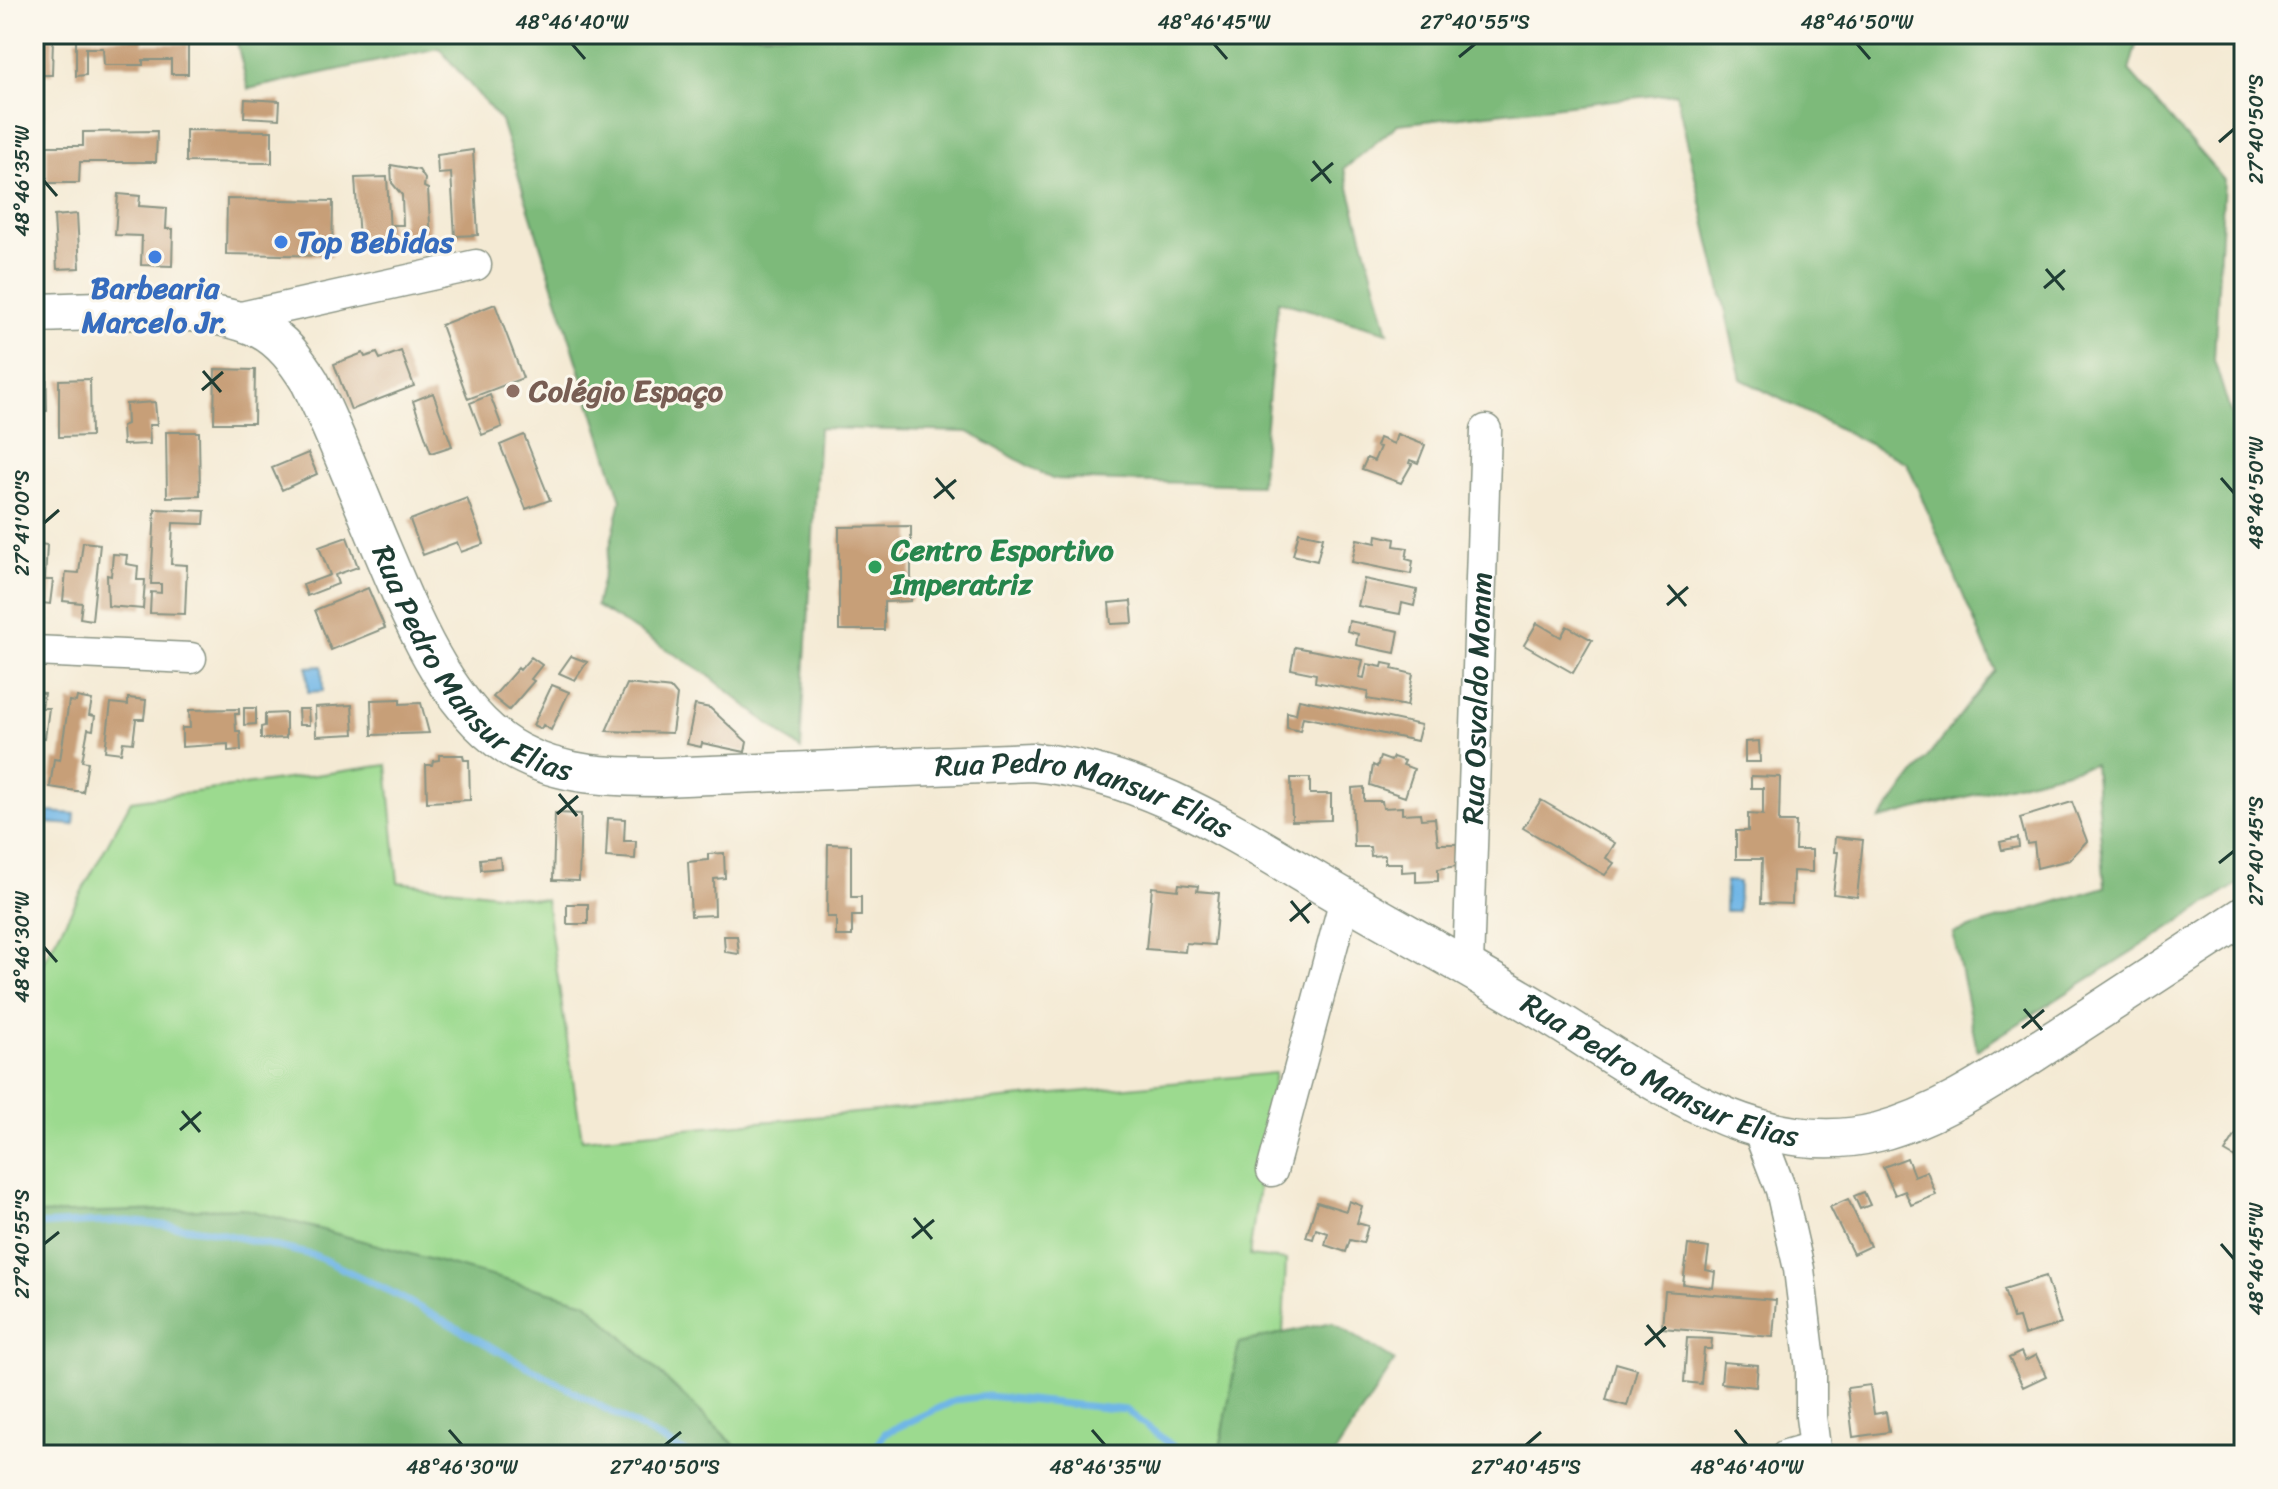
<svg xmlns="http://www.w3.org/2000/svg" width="2278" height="1489" font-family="Sriracha,sans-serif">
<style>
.green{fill:#9cda8f;stroke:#5e8c62;stroke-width:2}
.forest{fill:#7dba7a;stroke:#4e7c57;stroke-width:2}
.water{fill:#6fb6e6;stroke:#477a8d;stroke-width:2}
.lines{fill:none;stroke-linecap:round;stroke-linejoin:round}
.stream{stroke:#6fb6e6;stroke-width:7}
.building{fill:#c79f78}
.minor-casing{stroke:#8a9484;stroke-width:33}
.major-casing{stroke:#8a9484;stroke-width:41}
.minor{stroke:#fff;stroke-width:30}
.major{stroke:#fff;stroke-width:38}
.ticks{fill:none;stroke:#1f3d34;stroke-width:3}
.shop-dot{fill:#3f7fe0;stroke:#fbf7ec;stroke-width:3}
.education-dot{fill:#8d6e63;stroke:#fbf7ec;stroke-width:3}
.leisure-dot{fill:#2e9e5b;stroke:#fbf7ec;stroke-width:3}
.labels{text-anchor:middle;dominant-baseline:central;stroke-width:6;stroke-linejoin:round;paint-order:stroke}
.shop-label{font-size:30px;font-weight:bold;fill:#366cbe;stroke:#fbf7ec;text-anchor:start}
.education-label{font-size:30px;font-weight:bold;fill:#785e54;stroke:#fbf7ec;text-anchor:start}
.leisure-label{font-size:30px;font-weight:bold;fill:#27864d;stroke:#fbf7ec;text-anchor:start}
.street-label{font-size:30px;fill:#1f3d34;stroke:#fbf7ec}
.neatline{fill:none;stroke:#1f3d34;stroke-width:3}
.ticks-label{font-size:20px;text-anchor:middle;fill:#1f3d34}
</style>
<rect width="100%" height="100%" fill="#fbf7ec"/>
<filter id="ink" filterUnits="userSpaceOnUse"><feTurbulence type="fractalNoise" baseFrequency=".0125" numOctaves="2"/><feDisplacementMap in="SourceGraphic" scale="16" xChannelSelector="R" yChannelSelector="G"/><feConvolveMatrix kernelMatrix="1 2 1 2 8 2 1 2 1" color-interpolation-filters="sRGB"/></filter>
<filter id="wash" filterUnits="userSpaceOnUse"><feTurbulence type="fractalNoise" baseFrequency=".006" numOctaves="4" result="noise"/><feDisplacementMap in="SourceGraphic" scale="32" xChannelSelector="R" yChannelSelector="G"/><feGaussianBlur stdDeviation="1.8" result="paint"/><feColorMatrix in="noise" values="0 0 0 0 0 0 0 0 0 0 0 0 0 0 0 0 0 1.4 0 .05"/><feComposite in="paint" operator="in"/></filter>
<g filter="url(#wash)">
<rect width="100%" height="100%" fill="#f4ead4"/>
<path class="green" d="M387 765 398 882 546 900 582 1139 1275 1073 1249 1256 1286 1260 1283 1333 1239 1343 1219 1455H745L639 1353 34 1239V979L131 801Z"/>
<path class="forest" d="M235 34H2139L2129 71 2224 180 2214 360 2244 457V880L1977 1050 1953 933 2105 887 2094 764 1880 819 1995 670 1907 463 1741 379 1676 93 1398 124 1344 169 1388 332 1278 301 1260 485 1052 479 968 432 819 428 801 750 707 674 596 606 621 500 501 121 439 48 248 89Z
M242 1208 586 1302 745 1455H34V1214Z
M1332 1322 1395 1361 1334 1455H1219L1239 1343Z"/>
<path class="water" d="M322 666 323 691 308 692 307 667Z
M48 812 75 814 74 825 47 823Z
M1726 881 1739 882 1738 911H1725Z"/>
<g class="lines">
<path class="stream" d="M34 1225 127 1221 207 1230 316 1256 389 1291 690 1455
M870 1455 885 1433 956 1400 988 1396 1126 1410 1184 1455"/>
</g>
<g id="blocks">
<path class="building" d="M34 38H53L52 75H34Z
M143 38V44H188V74H171V60H143V65H104L103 48H86V75L76 76V39Z
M245 99 280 101 279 119 244 117Z
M34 104H44V121L34 120Z
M186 130 272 131V163L186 162Z
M157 131 156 162H80L79 183H47V146H83V132Z
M473 150 478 235 455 236 451 173 438 174 437 155Z
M391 165 419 170 425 179 424 187 428 189 431 241 424 251 414 243 394 244 393 225H403L402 195 392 183Z
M387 177 391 251H375L374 239 359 240 355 178Z
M118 194 140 196 139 206 167 208 166 229H173L172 266 141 265 142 236 115 235Z
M227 199 333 201 332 256 226 254Z
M77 214 80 268 57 269 54 216Z
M495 304 523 378 468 399 441 325Z
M34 345H46L47 411H34Z
M401 351 414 386 351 410 334 364 363 353 365 357 377 353 380 359Z
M215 369 255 370 254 423H214Z
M90 379 91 436 59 437V380Z
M433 393 452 446 431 453 413 401Z
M490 395 502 427 482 435 470 403Z
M155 402 157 425H149L150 444 123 445 122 426 127 424 126 404Z
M166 432H199L200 496 167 497Z
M1397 434 1425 445 1418 463 1410 460 1409 463 1412 464 1401 483 1362 469 1367 458 1374 461 1380 447 1376 446 1379 438 1394 444Z
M524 435 550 500 526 509 500 445Z
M308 453 317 474 282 490 272 468Z
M467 498 484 544 461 552 457 542 423 555 410 520Z
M155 509 205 511 204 524 173 523 171 564 187 565 185 614 150 613 151 592 161 593V584H151Z
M911 526V601L884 602V630H839V527Z
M1299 532 1323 537 1317 561 1293 555Z
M1377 535 1395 539 1394 546 1408 548 1406 559 1413 561 1411 574 1352 562 1357 539 1376 543Z
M347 537 358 567 335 575 338 584 307 596 303 585 330 575 319 547Z
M83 542 100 544 92 620 80 618 82 603 63 601 66 572 79 573Z
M34 543 47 545 45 580H53L50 604 34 602Z
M113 554 127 555 126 564 138 566 137 580H145L143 609 108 606 107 575 111 576Z
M1364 579 1417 590 1414 606 1402 603 1400 614 1358 606Z
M368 588 385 628 331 650 315 610Z
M1131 601 1133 623 1111 624 1109 603Z
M1349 621 1399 631 1395 653 1356 645 1358 634 1347 631Z
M1537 623 1561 637 1567 626 1592 640 1573 673 1524 645Z
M1295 647 1363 660 1359 677 1364 678 1367 664 1382 667 1383 663 1393 665 1392 669 1413 674 1407 706 1367 699 1368 692 1315 682 1316 674 1291 669Z
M571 656 587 662 575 680 559 673Z
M531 657 542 665 531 679 534 681 509 710 493 697 518 668 520 670Z
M627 684 672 689 677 695 672 733 606 731Z
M552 685 569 692 551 730 543 725 541 729 533 725Z
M34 692 44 693 42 708H49L45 738 34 736Z
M77 697 92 700 89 715 95 716 93 730 88 729 82 761 88 762 83 792 50 787 54 759 60 760 69 701 76 702Z
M128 698 146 700 144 719H136L133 743 123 742 121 753 105 751 111 703 128 705Z
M400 699V704L421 703 429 733 372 735 371 700Z
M1299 699 1421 725 1417 741 1303 717 1300 731 1287 728V712L1296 714Z
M352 705 354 734 316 736 315 707Z
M695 705 710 708 747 742 745 752 702 743 701 747 687 744Z
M244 708H256V724L244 725Z
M239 709V714H235L236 731H240L241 750 228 751V744L182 747V728H190L189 710Z
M298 709H308L309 725H299Z
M286 713V738L261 739V727L265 726V714Z
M1759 741 1760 762H1745V742Z
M439 755H463L464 760H469L470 800 427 802 426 765H432L433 761 439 760Z
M1380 757 1391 761 1393 757 1405 761 1403 765 1414 769 1405 797 1370 785 1373 765 1377 767Z
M1751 776 1780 777 1779 822H1796L1795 850H1812V872L1793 871 1792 904 1761 903 1762 859H1736V831H1748V814L1763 815V788H1751Z
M1291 778H1310V794H1331V820L1292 821Z
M1364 787V801H1382L1383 808 1402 807V814L1420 813 1421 819 1435 818 1438 844H1459L1457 866 1438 869V881L1416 882V871L1402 872V863H1385V855L1371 856 1370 847H1354L1352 788Z
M1541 800 1615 843 1606 858 1614 863 1605 875 1523 828Z
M2072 802 2087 841 2069 860 2037 868 2034 843 2027 844 2020 818Z
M555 813 581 814 579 881 553 880Z
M608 818 625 819 624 841H636L635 859 606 857Z
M1835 837 1863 840 1857 897 1833 894 1838 852H1834Z
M2018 838 2019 847 2002 850 2000 842Z
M828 844 851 845V897H861V916H852V936H836V917H827Z
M724 853 725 878 714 879 715 915 691 916 688 862 708 860V854Z
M500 857 501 868 481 870 480 859Z
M1179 884 1198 886 1197 891 1219 893 1214 945 1186 943 1185 952 1146 949 1152 887 1178 890Z
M567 904H588V924H567Z
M724 936H737L739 954 725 952Z
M2242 1125 2244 1126V1163L2225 1152Z
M1907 1158 1914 1176 1927 1171 1936 1195 1911 1205 1905 1191 1895 1195 1883 1167Z
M1864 1192 1870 1205 1860 1209 1854 1196Z
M1848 1199 1870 1246 1853 1254 1830 1207Z
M1349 1201 1362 1206 1357 1223 1368 1226 1363 1243 1350 1240 1346 1252 1325 1245 1328 1233 1316 1229 1313 1239 1306 1237 1317 1202 1346 1211Z
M1688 1245 1709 1248 1706 1270 1715 1272 1713 1288 1683 1284Z
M2046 1276 2061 1324 2024 1335 2019 1318 2013 1319 2004 1289Z
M1665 1291 1776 1300 1773 1337 1662 1328Z
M1687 1338 1712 1339 1711 1349H1704L1701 1384 1684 1382Z
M2021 1352 2025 1361 2036 1355 2046 1376 2023 1387 2009 1358Z
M1723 1362 1758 1365 1756 1387 1721 1383Z
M1616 1363 1637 1369 1627 1406 1606 1400Z
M1870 1385 1874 1414 1886 1412 1889 1432 1853 1437 1847 1388Z"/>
</g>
</g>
<g filter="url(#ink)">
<use href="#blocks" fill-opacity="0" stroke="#8a9484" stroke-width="2"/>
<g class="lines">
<g class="minor-casing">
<g id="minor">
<path d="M232 319 476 265"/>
<path d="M34 651 191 658"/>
<path id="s1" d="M1468 966 1486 430"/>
<path d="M1758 1130 1781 1190 1799 1269 1811 1369V1417L1816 1455"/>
<path d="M1272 1171 1345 899"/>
<path d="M1786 1455 1814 1447"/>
</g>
</g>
<g class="major-casing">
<g id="major">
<path id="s2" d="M34 313C98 312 203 301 260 329 282 340 297 361 310 382 337 436 358 493 382 549 411 617 449 715 518 752 562 776 611 777 660 777L1032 762C1149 772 1244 840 1343 897 1409 935 1475 971 1540 1010 1640 1070 1755 1164 1878 1132 1945 1114 2003 1072 2060 1036 2121 996 2183 956 2244 916"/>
</g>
</g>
<use href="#minor" class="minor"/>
<use href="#major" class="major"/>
</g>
</g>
<path class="ticks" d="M572 44 585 59M1214 44 1227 59M1857 44 1870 59M1459 57 1475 44M2219 142 2234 129M1313 161 1331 183M44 181 57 196M1311 181 1333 163M2046 269 2064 290M2044 288 2065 270M203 371 221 392M202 390 223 372M936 478 954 499M2221 478 2234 493M934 498 956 480M44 523 59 510M1668 585 1686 606M1667 605 1688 587M559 794 577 816M557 814 578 796M2219 863 2234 851M1291 901 1309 923M1290 921 1311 903M44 947 57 962M2024 1009 2042 1030M2022 1028 2044 1010M182 1111 200 1132M180 1130 201 1112M914 1218 932 1239M912 1238 934 1220M44 1244 59 1232M2221 1244 2234 1259M1647 1325 1665 1347M1645 1345 1666 1327M449 1430 462 1445M1092 1430 1105 1445M1735 1430 1747 1445M665 1445 681 1432M1526 1445 1541 1432"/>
<g class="shop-dot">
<circle cx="281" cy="242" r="8"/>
<circle cx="155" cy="257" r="8"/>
</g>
<circle class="education-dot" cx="513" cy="391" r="8"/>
<circle class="leisure-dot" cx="875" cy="567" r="8"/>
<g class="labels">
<g class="shop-label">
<text x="297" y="242">Top Bebidas</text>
<text x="155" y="288" text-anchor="middle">Barbearia<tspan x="155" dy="34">Marcelo Jr.</tspan></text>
</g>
<g class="education-label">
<text x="529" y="391">Colégio Espaço</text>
</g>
<g class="leisure-label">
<text x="891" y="550">Centro Esportivo<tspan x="891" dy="34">Imperatriz</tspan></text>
</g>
<g class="street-label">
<text stroke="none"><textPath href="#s2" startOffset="636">Rua Pedro Mansur Elias</textPath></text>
<text stroke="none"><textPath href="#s1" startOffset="268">Rua Osvaldo Momm</textPath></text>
<text stroke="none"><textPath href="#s2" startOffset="1308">Rua Pedro Mansur Elias</textPath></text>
<text stroke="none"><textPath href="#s2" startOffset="1956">Rua Pedro Mansur Elias</textPath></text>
</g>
</g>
<rect width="2278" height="1489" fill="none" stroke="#fbf7ec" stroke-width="88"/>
<rect x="44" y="44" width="2190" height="1401" class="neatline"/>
<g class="ticks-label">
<text x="572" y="29">48°46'40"W</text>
<text x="1214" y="29">48°46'45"W</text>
<text x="1475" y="29">27°40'55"S</text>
<text x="1857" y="29">48°46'50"W</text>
<text transform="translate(2256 129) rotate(-90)" y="7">27°40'50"S</text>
<text transform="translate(22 181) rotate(-90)" y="7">48°46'35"W</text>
<text transform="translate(2256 493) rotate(-90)" y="7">48°46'50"W</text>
<text transform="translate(22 523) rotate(-90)" y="7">27°41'00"S</text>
<text transform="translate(2256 851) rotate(-90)" y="7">27°40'45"S</text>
<text transform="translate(22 947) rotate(-90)" y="7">48°46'30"W</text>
<text transform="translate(22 1244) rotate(-90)" y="7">27°40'55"S</text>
<text transform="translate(2256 1259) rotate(-90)" y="7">48°46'45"W</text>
<text x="462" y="1474">48°46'30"W</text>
<text x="665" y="1474">27°40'50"S</text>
<text x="1105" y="1474">48°46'35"W</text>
<text x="1526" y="1474">27°40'45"S</text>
<text x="1747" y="1474">48°46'40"W</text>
</g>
</svg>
